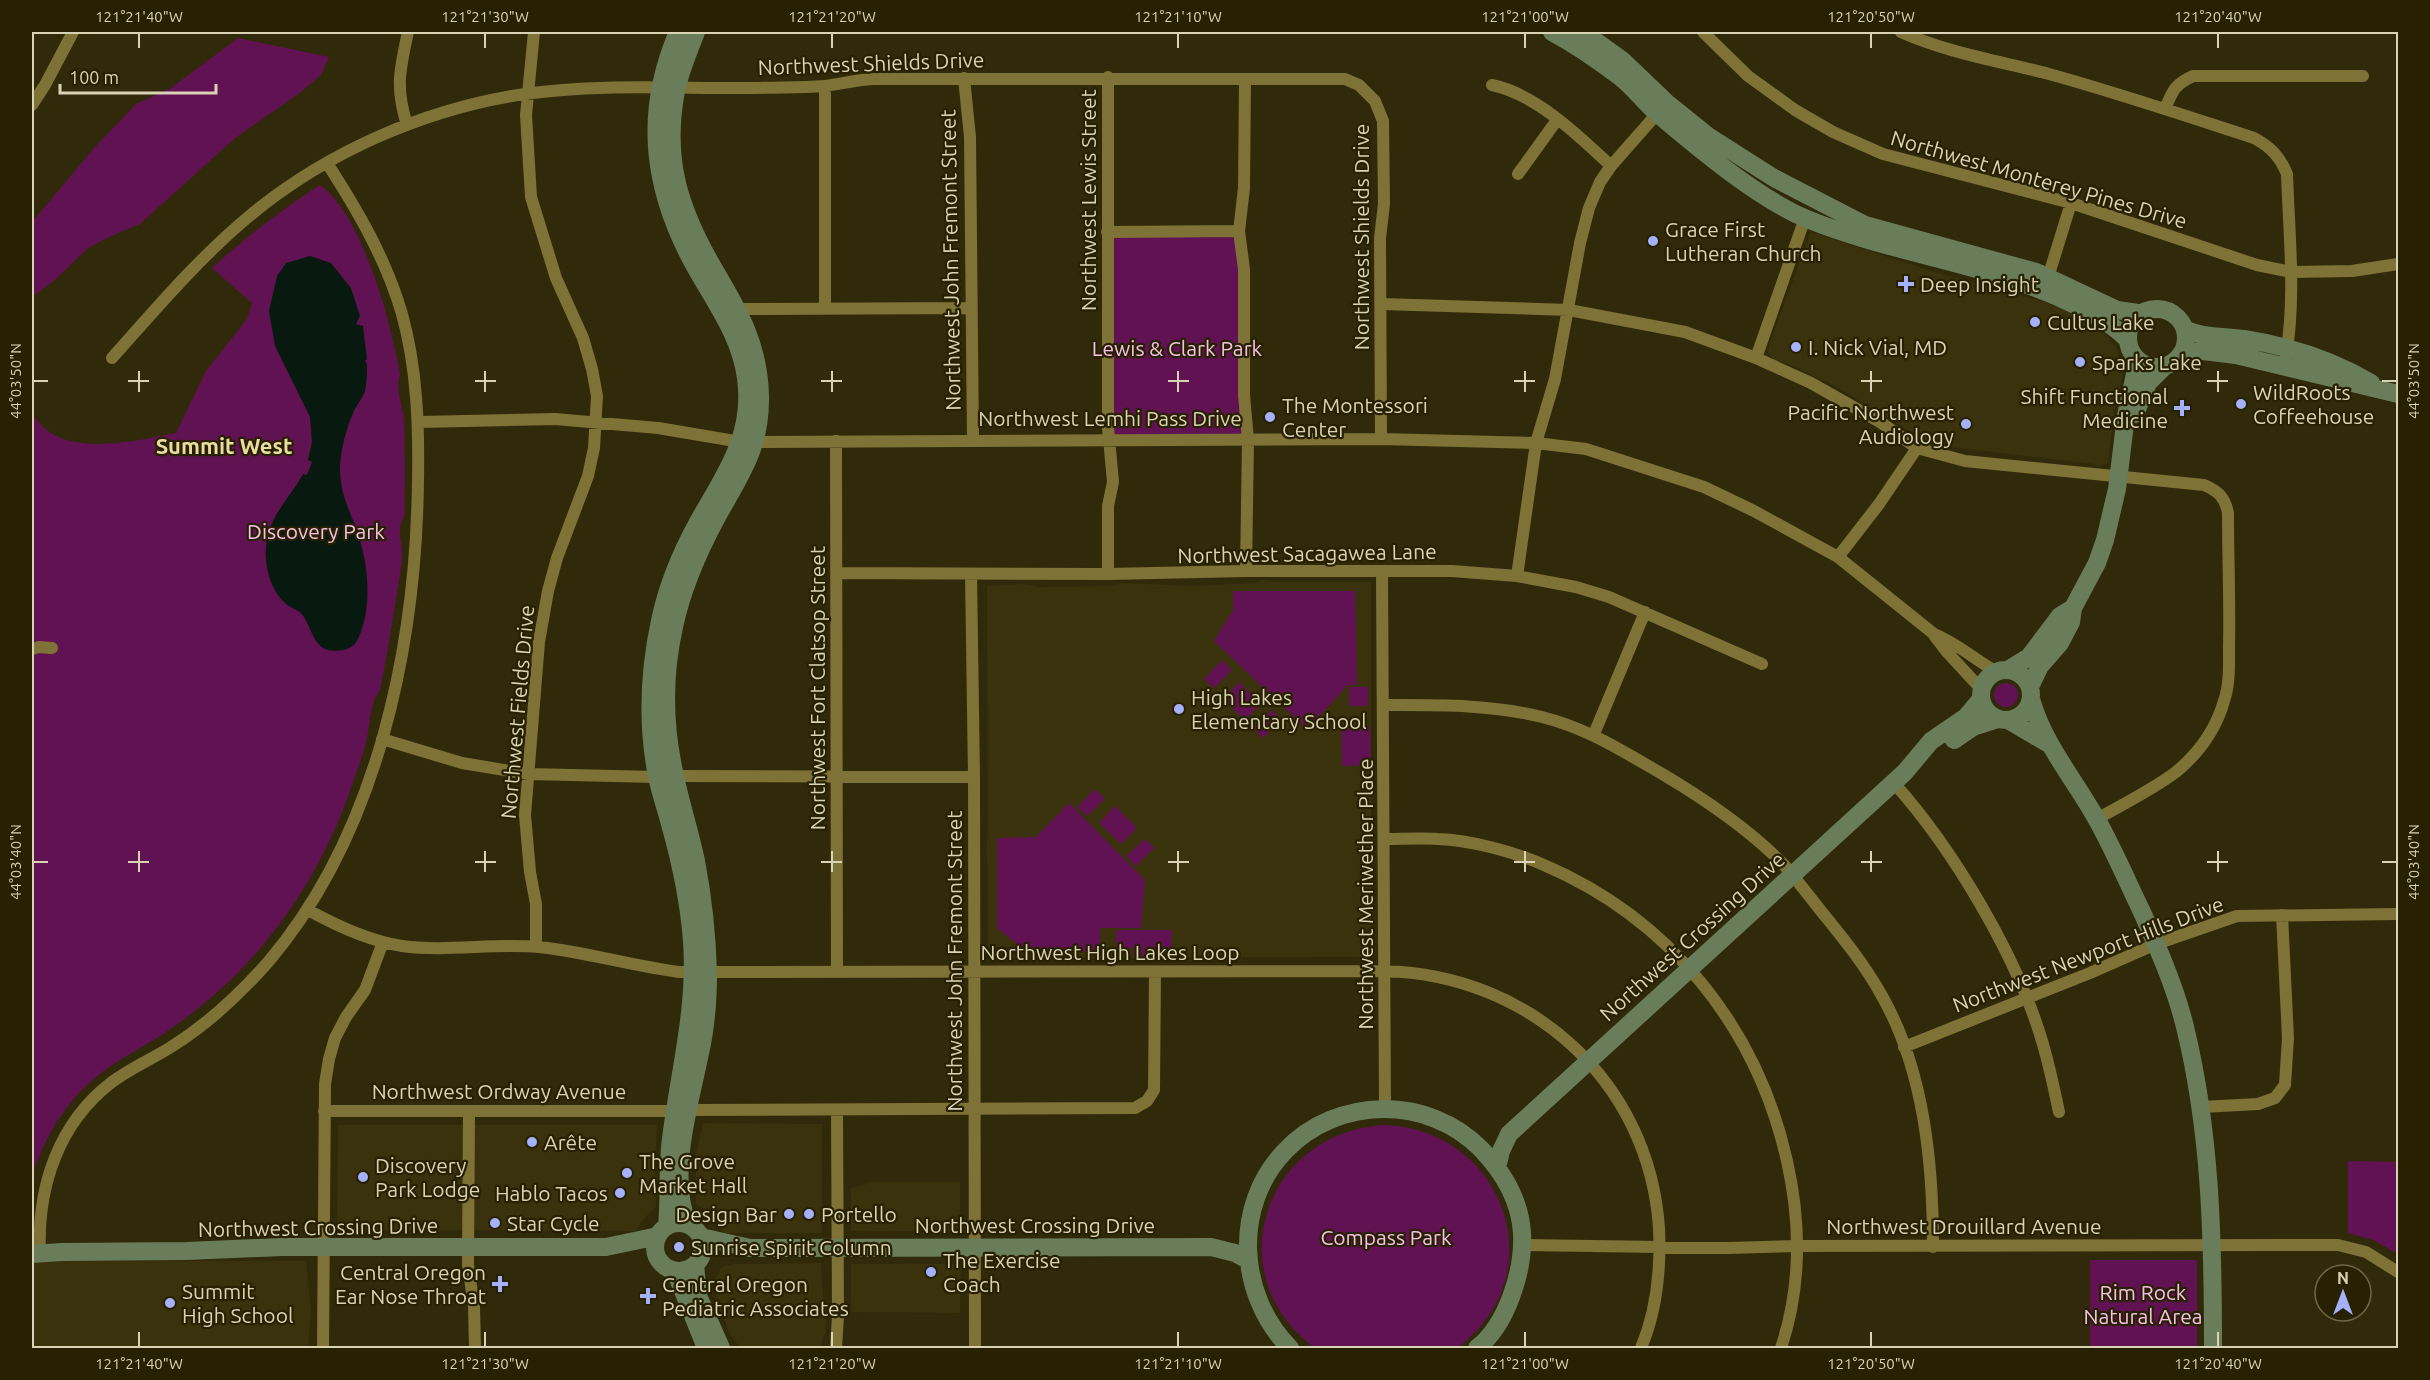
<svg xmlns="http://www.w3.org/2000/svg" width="2430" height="1380" font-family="Ubuntu,sans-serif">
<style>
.built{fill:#3a320c}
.green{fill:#611253}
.water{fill:#081a10}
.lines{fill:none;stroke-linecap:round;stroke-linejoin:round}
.street{stroke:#7f7237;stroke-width:12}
.secondary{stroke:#697d5b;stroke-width:18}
.ticks{fill:none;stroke:#d9d2b4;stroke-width:2}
.poi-dot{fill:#a5b1fc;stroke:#272001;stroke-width:2}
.labels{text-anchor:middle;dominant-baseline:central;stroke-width:4.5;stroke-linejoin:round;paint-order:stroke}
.street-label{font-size:21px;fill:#d9d2b4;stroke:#272001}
.poi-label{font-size:21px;fill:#d9d2b4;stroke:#272001;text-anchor:start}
.park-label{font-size:21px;fill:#f4c1e6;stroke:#272001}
.neighbourhood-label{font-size:22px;font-weight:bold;fill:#ebdc9f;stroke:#272001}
.neatline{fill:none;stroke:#d9d2b4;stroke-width:2}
.ticks-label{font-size:15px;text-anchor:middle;fill:#d9d2b4}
</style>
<rect width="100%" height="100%" fill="#312a0a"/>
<path class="built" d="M1811 232 1931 271 2038 300 2074 313 2101 330 2117 348 2123 375 2115 407 2108 463 2098 467 2094 464 1942 446 1936 448 1837 387 1787 363 1774 360 1768 353 1769 345Z
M1262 580 1280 582H1371V957L988 958V867L986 850 988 832 987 586 1024 584 1039 587 1112 586 1121 583 1192 586 1256 583Z
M703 1123 822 1124V1233H723L707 1211 696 1204V1154Z
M338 1125H657L655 1165 656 1207 643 1219 636 1231 337 1230Z
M875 1182H960V1231H851V1188Z
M62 1261H306L311 1310 308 1348H32V1263Z
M821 1263 823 1297 826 1307V1333L822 1339V1348H740L729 1332 718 1303 714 1281 722 1267 732 1264Z
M851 1264H961L960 1313 851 1312Z"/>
<path class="green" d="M238 38 329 57 321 75 301 92 234 139 140 224 107 238 88 248 55 280 32 297V222L95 147 136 104 171 88Z
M320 185C363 216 391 323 400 374 395 391 403 405 404 421 405 453 405 485 404 517 396 530 402 540 402 553 402 568 398 584 396 599 391 630 386 660 380 690 369 703 370 730 365 747 361 760 356 773 352 785 331 847 300 902 258 951 232 981 199 1010 166 1032 147 1045 126 1055 108 1068 70 1094 44 1135 32 1178V412C56 461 134 441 176 433L206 371 247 319 252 303 212 268C246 237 281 210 320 185Z
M1239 231 1248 440 1109 439 1107 232Z
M1233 591H1355L1357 685H1348L1307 729 1214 641 1233 610Z
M1222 660 1232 670 1214 688 1204 679Z
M1239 682 1261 704 1245 720 1223 699Z
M1994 695a12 12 0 1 1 24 0a12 12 0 1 1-24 0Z
M1349 687H1368V706H1349Z
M1272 710 1281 720 1263 738 1253 728Z
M1341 726H1370L1371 765 1342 766Z
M1095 789 1105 799 1087 816 1077 807Z
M1069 803 1145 880 1141 928H1100V952H1027L997 928V838L1036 837Z
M1115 806 1137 828 1121 844 1099 823Z
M1145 839 1154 848 1136 866 1126 856Z
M1116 930H1172L1171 957 1133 956V948H1116Z
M1385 1125C1505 1130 1556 1275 1457 1348H1315C1216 1276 1264 1131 1385 1125Z
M2348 1161 2398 1162V1254L2373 1240 2348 1233Z
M2090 1260H2197V1348H2090Z"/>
<path class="water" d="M310 256 331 263 351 288 360 316 356 324 363 326 367 359 365 361 367 364C367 373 367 382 365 391 363 398 357 404 354 411 346 429 341 448 340 468 340 497 351 511 359 537 369 569 372 609 358 639 355 645 351 648 344 650 315 655 315 636 304 617 299 609 292 609 286 604 270 590 264 565 266 546 268 517 290 498 303 474L307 475 312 462 308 460 312 442 310 417 275 346 269 311 277 276 286 263Z"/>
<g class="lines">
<path class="street" d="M534 32 526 115 531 197 556 278 583 338 592 369 597 396 594 448 588 476 557 558 548 591 539 642 525 815 530 872 536 904V947
M1703 32 1748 76 1795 110 1833 132 1883 154 2071 203 2257 265 2291 272 2352 271 2398 264
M1901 32C1948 53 1999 61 2049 74 2118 93 2186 116 2254 138 2271 147 2280 157 2287 174 2289 235 2296 296 2286 356
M964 78 970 137 973 441
M1245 79 1244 188 1239 231 1244 269V395L1248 440 1246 571
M1492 85C1536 94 1579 136 1611 166
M32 105 45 85 73 32
M2165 109C2173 90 2174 85 2193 76H2363
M407 125C395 87 400 69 408 32
M1518 174 1557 120
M1107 232 1239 231
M2046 284 2071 203
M1382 304 1569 310 1685 332 1756 358 1811 383 1880 422 1917 448 1965 461 2204 485C2218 491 2225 497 2228 513 2228 557 2230 602 2229 646 2229 664 2230 684 2224 701 2216 729 2199 753 2176 772 2152 790 2123 804 2097 819
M737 309 971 308
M825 309V86
M112 358C155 310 197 260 247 218 324 153 426 108 525 94 601 83 680 89 756 88 778 87 801 88 824 86 840 84 856 80 873 79H1345L1359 85 1375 101 1383 121 1384 204 1380 238 1381 439
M1756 358 1805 218
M419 422 555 419 658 428 741 442 1381 439 1536 443 1586 449 1704 487 1754 511 1838 557 1934 634C1957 643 1975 660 1997 672
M836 441 837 972
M1838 557 1879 504 1917 448
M1382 572 1385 1108
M836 573 1108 574 1246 571H1452L1517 576 1576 587 1609 597 1762 664
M971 574 974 777 975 1348
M1108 574V506L1113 482 1108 428V77
M1517 576 1536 443 1555 379 1580 243 1589 208 1600 182 1611 166 1662 108
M1934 635 1947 652 1982 690
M32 649 39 647 52 648
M1384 705C1437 705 1489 704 1542 717 1587 728 1624 752 1664 775 1706 800 1750 830 1784 865 1797 880 1809 896 1821 911 1843 938 1865 965 1882 996 1924 1070 1933 1163 1933 1247
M1594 734 1645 612
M382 739 462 763 528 774 657 777
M675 776 974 777
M1894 783C1953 849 2017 956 2042 1041 2049 1064 2054 1088 2059 1112
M1384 839C1402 839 1420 838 1438 839 1470 840 1515 852 1544 865 1670 919 1757 1027 1787 1161 1801 1223 1801 1288 1781 1348
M308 910C337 926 369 941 402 946 447 952 493 943 539 947 586 952 632 966 679 972L1385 971C1530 975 1649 1081 1659 1228 1661 1270 1657 1310 1641 1348
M1904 1047 2090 973 2156 944 2237 916 2398 914
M2201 1107 2258 1104 2275 1098 2285 1085 2288 1038 2282 915
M688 1110 1135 1108 1147 1101 1154 1090 1155 972
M324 1111H675
M469 1111 468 1265 474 1306 475 1348
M1522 1245 1728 1248 1797 1246 2338 1245 2366 1252 2398 1272
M40 1253C37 1188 58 1123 112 1082 131 1068 152 1059 171 1047 208 1024 241 993 269 961 378 832 416 646 418 481 419 425 417 368 402 314 386 259 358 211 327 163
M323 1348 325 1084 329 1059 335 1038 346 1017 365 990 383 942
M836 1348 838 1316 837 1110"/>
<path class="secondary" d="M1552 32C1576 45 1598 60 1620 77 1634 88 1645 103 1659 115 1699 149 1759 199 1807 219 1893 254 1987 263 2071 303 2091 313 2112 323 2128 340
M1583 32 1622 60 1667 103 1708 136 1774 178 1865 225 2036 272 2117 310 2138 313
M2128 338a29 29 0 1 1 58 0a29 29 0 1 1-58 0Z
M2185 329C2203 338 2224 336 2244 339 2288 346 2332 360 2371 383
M2181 354 2203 351 2236 355 2398 394
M2135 414 2148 383 2164 367
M2008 670 2029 657 2060 616 2073 608
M1981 695a25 25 0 1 1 50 0a25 25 0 1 1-50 0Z
M2030 687 2040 666 2060 643 2071 622 2073 608 2097 563 2105 540 2117 489 2126 416 2138 360
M2031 699C2044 745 2073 777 2096 818 2113 848 2127 881 2142 912 2158 948 2176 989 2185 1027 2211 1133 2213 1240 2213 1348
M2008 720 2049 744
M1954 740 1973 727 1998 719
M1497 1168 1501 1151 1509 1134 1905 772 1931 741 1966 717 1981 699
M655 1247a24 24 0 1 1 48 0a24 24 0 1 1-48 0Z
M688 1225C667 1175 690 1104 700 1053 706 1027 708 999 708 973 707 935 703 898 696 861 690 832 681 805 675 776 664 728 663 676 674 627 682 589 698 552 717 517 740 475 761 448 760 396 759 345 739 311 714 269 679 209 663 159 676 91 680 71 689 51 696 32
M667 1226C670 1197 667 1168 671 1139 679 1073 697 1008 692 941 689 901 681 863 670 824 666 808 660 792 657 776 647 725 649 672 660 621 667 586 681 553 698 522 725 474 754 436 746 378 741 338 717 305 697 270 653 193 642 115 678 32
M701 1237 750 1248 1211 1247 1235 1253 1248 1260
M32 1254 62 1252 187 1251 282 1247H606L658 1236
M695 1265 698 1296 721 1348
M675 1271 706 1348
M1290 1348C1238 1296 1232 1206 1285 1151 1337 1096 1428 1095 1481 1149 1503 1172 1520 1201 1522 1233 1524 1270 1507 1325 1477 1348"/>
</g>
<path class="ticks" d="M139 33V48M485 33V48M832 33V48M1178 33V48M1525 33V48M1871 33V48M2218 33V48M139 371V392M485 371V392M832 371V392M1178 371V392M1525 371V392M1871 371V392M2218 371V392M33 381H48M128 381H149M475 381H496M821 381H842M1168 381H1189M1514 381H1535M1861 381H1882M2207 381H2228M2382 381H2397M139 851V872M485 851V872M832 851V872M1178 851V872M1525 851V872M1871 851V872M2218 851V872M33 862H48M128 862H149M475 862H496M821 862H842M1168 862H1189M1514 862H1535M1861 862H1882M2207 862H2228M2382 862H2397M139 1332V1347M485 1332V1347M832 1332V1347M1178 1332V1347M1525 1332V1347M1871 1332V1347M2218 1332V1347"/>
<g class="poi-dot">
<circle cx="1653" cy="241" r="6"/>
<path d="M1903 275h6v6h6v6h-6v6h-6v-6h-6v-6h6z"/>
<circle cx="2035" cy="322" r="6"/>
<circle cx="1796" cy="347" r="6"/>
<circle cx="2080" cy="362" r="6"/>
<circle cx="2241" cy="404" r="6"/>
<path d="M2179 399h6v6h6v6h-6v6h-6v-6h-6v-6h6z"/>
<circle cx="1270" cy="417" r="6"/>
<circle cx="1966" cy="424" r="6"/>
<circle cx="1179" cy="709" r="6"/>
<circle cx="532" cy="1142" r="6"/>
<circle cx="627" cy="1173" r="6"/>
<circle cx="363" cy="1177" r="6"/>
<circle cx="620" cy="1193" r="6"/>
<circle cx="789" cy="1214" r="6"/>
<circle cx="809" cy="1214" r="6"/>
<circle cx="495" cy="1223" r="6"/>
<circle cx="679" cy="1247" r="6"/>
<circle cx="931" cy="1272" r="6"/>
<path d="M497 1275h6v6h6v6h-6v6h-6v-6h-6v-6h6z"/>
<path d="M645 1287h6v6h6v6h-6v6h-6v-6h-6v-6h6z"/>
<circle cx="170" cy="1303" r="6"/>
</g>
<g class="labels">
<g class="street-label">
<text transform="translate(871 63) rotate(-2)">Northwest Shields Drive</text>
<text transform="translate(2039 179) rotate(16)">Northwest Monterey Pines Drive</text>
<text transform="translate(1088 200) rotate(-90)">Northwest Lewis Street</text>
<text transform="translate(1361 237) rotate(-90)">Northwest Shields Drive</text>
<text transform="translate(950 260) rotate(-91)">Northwest John Fremont Street</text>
<text x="1110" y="418">Northwest Lemhi Pass Drive</text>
<text transform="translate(1307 553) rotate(-1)">Northwest Sacagawea Lane</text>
<text transform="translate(817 688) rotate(-90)">Northwest Fort Clatsop Street</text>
<text transform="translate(517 712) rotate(-85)">Northwest Fields Drive</text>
<text transform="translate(1365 894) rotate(-90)">Northwest Meriwether Place</text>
<text transform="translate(1692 936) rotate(-42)">Northwest Crossing Drive</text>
<text x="1110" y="952">Northwest High Lakes Loop</text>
<text transform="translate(2088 954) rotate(-21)">Northwest Newport Hills Drive</text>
<text transform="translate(954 961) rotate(-90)">Northwest John Fremont Street</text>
<text x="499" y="1091">Northwest Ordway Avenue</text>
<text x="1035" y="1225">Northwest Crossing Drive</text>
<text x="1964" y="1226">Northwest Drouillard Avenue</text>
<text transform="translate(318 1227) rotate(-1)">Northwest Crossing Drive</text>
</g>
<g class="poi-label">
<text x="1665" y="229">Grace First<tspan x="1665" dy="24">Lutheran Church</tspan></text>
<text x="1920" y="284">Deep Insight</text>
<text x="2047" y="322">Cultus Lake</text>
<text x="1808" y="347">I. Nick Vial, MD</text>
<text x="2092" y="362">Sparks Lake</text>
<text x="2253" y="392">WildRoots<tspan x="2253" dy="24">Coffeehouse</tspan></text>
<text x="2168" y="396" text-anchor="end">Shift Functional<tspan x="2168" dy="24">Medicine</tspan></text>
<text x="1282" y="405">The Montessori<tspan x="1282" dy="24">Center</tspan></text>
<text x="1954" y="412" text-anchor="end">Pacific Northwest<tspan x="1954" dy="24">Audiology</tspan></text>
<text x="1191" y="697">High Lakes<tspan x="1191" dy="24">Elementary School</tspan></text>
<text x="544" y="1142">Arête</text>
<text x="639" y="1161">The Grove<tspan x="639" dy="24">Market Hall</tspan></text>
<text x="375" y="1165">Discovery<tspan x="375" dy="24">Park Lodge</tspan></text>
<text x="608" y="1193" text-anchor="end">Hablo Tacos</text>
<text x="777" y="1214" text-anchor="end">Design Bar</text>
<text x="821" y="1214">Portello</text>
<text x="507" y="1223">Star Cycle</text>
<text x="691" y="1247">Sunrise Spirit Column</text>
<text x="943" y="1260">The Exercise<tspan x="943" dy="24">Coach</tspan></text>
<text x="486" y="1272" text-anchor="end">Central Oregon<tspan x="486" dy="24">Ear Nose Throat</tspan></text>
<text x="662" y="1284">Central Oregon<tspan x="662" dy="24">Pediatric Associates</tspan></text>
<text x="182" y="1291">Summit<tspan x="182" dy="24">High School</tspan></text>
</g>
<g class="park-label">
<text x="1177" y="348">Lewis &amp; Clark Park</text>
<text x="316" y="531">Discovery Park</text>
<text x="1386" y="1237">Compass Park</text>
<text x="2143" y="1292">Rim Rock<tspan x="2143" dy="24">Natural Area</tspan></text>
</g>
<g class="neighbourhood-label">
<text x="224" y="445">Summit West</text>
</g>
</g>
<rect width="2430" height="1380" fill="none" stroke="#272001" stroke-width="66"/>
<g transform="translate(2343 1293)"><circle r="28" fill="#272001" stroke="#6e6749" stroke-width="1.5"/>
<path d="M0-4.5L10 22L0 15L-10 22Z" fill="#a5b1fc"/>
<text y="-9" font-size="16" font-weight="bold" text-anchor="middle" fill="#d9d2b4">N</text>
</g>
<path d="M60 84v9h156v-9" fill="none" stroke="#d9d2b4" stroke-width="3"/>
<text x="69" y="84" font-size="18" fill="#d9d2b4" stroke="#272001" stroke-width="4.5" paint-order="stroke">100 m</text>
<rect x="33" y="33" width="2364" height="1314" class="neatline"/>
<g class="ticks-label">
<text x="139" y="22">121°21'40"W</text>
<text x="485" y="22">121°21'30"W</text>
<text x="832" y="22">121°21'20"W</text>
<text x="1178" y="22">121°21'10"W</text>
<text x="1525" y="22">121°21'00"W</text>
<text x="1871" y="22">121°20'50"W</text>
<text x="2218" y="22">121°20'40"W</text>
<text transform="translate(16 381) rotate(-90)" y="5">44°03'50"N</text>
<text transform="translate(2414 381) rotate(-90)" y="5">44°03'50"N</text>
<text transform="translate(16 862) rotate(-90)" y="5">44°03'40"N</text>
<text transform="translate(2414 862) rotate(-90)" y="5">44°03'40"N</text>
<text x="139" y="1369">121°21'40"W</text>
<text x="485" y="1369">121°21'30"W</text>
<text x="832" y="1369">121°21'20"W</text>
<text x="1178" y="1369">121°21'10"W</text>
<text x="1525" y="1369">121°21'00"W</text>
<text x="1871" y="1369">121°20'50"W</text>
<text x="2218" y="1369">121°20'40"W</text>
</g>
</svg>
